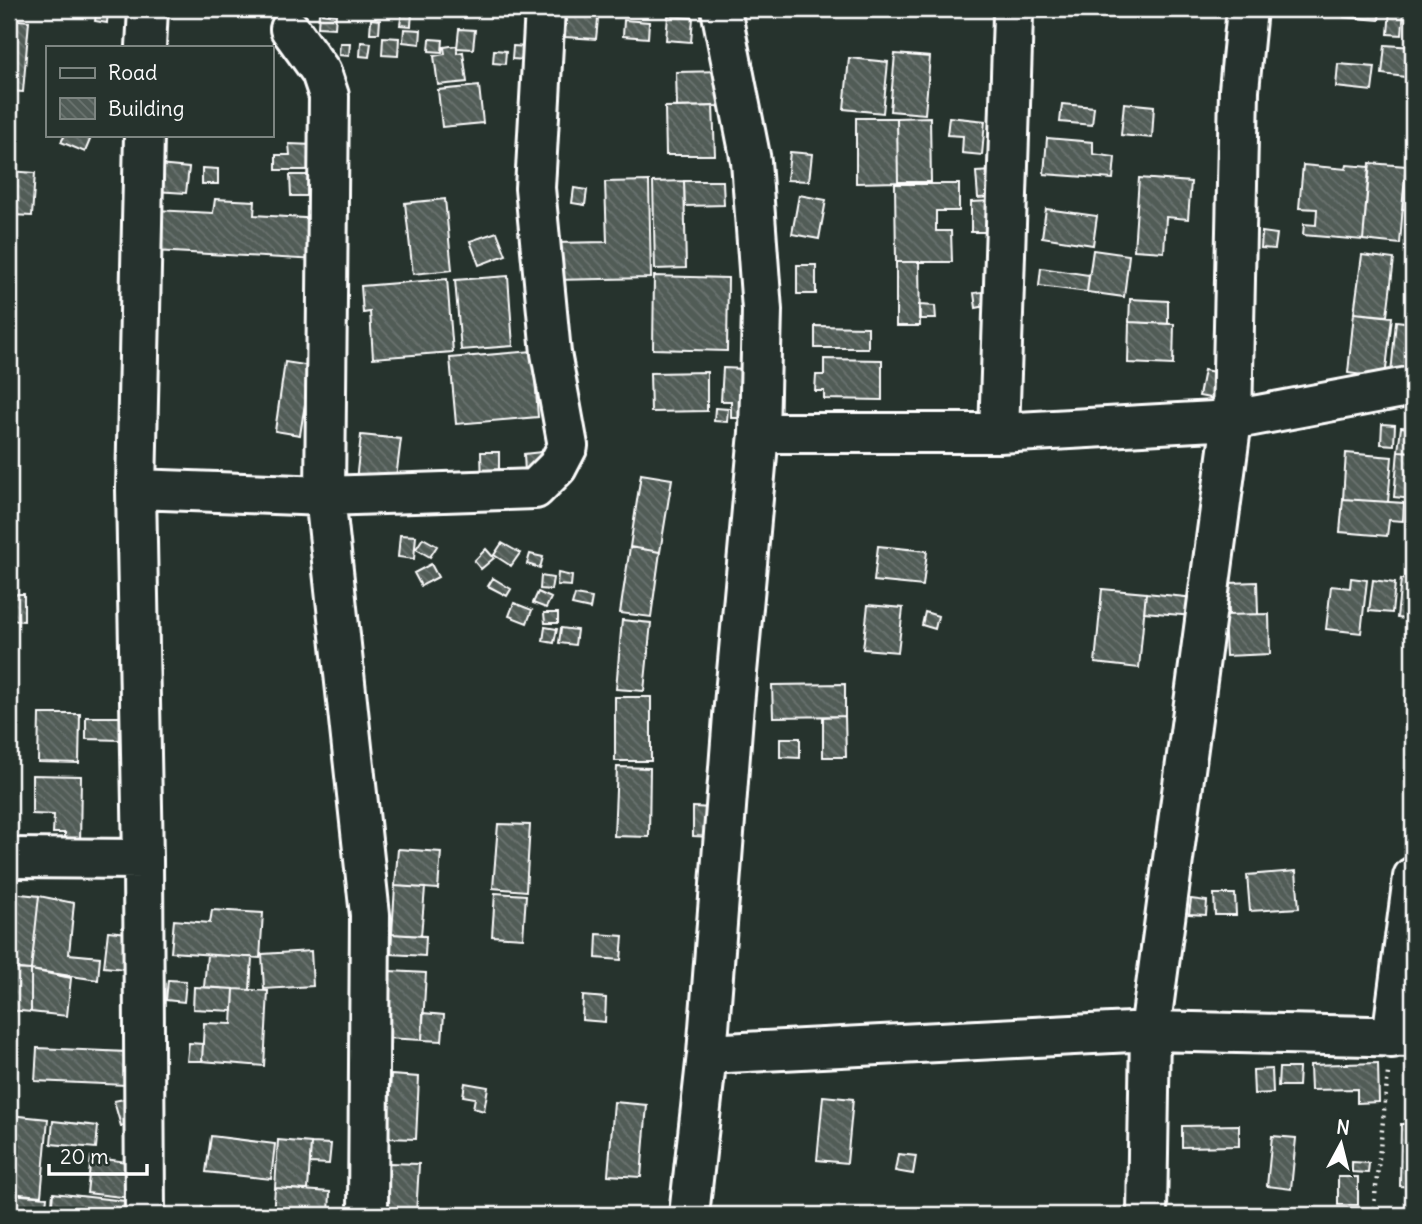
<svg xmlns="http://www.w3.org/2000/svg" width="1422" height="1224" font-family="Delius,sans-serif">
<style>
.building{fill:url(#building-back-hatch);stroke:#fff;stroke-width:2}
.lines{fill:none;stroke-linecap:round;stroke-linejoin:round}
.minor-casing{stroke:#fff;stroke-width:44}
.path{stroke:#fff;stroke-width:4.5;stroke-dasharray:2 5;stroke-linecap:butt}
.minor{stroke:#26332d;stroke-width:38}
</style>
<defs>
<pattern id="building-back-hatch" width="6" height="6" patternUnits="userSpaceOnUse" patternTransform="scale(1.75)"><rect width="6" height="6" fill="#515c57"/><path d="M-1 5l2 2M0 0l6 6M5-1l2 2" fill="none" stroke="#6b7470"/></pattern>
</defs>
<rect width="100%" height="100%" fill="#26332d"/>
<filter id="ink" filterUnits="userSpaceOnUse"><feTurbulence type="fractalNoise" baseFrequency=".0143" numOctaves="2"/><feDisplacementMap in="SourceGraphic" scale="14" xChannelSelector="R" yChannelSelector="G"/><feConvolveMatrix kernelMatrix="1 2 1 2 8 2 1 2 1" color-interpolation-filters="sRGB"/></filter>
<g filter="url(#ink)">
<path class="building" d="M97 9 108 10 107 23 95 21Z
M567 9H599L596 39 565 37Z
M1345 9H1380L1379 20 1344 17Z
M1390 9 1404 11 1402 35 1388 34Z
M402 12H412L411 26 400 25Z
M319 13 336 15 335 28 318 27Z
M668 16 693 18 691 42 666 40Z
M9 19 29 21 23 92 9 91Z
M371 19 380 20 379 33H370Z
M624 20 649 22 648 38 623 36Z
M404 29 421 30 420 44 403 42Z
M459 29 475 30 473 49 457 48Z
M383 37 399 38 398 56 382 55Z
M430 39 443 40 442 52 429 51Z
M361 42 371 43 369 57 360 56Z
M340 43H350L349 56 339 55Z
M457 45V53L463 52 467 82 438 85 434 56 445 54 444 47Z
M1385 45 1413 47V78L1382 74Z
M513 46 527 47 526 60 512 59Z
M494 50 506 51 505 64 493 63Z
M895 54 930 57 925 114 890 111Z
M849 58 888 62 883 113 844 109Z
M1338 64 1375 67 1372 91 1336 87Z
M725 71 726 106 677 107 676 72Z
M479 86 483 123 442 127 438 90Z
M1124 103 1154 106 1152 138 1121 135Z
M1062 104 1094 107 1092 125 1060 122Z
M713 106 715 155H666L665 107Z
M930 117 931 182H898L897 118Z
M949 117 985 121 982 155 962 153 963 136 947 135Z
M856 118H897L898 182 856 183Z
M65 135H92L85 152 61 142Z
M1047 138 1093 142V154L1115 157 1113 179 1044 174Z
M289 144 314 145V170H276V155H290Z
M790 152 812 154 809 181 787 180Z
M1370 163 1406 166 1400 244 1363 240Z
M158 165 189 168 186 193 155 191Z
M1303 165 1346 169 1347 165 1369 167 1363 240 1303 235 1304 224 1316 225 1317 209 1299 208Z
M1406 166 1413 167V210L1402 209Z
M202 168 218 169V184H202Z
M9 171 35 173 32 216 12 215V207H9Z
M993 171 994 197 978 198 976 172Z
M290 175H316L317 196H291Z
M1139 178 1191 182 1188 219 1166 217 1164 252 1134 250Z
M649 181 651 278 553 280 552 243 607 242 605 182Z
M684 181H723L724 205 685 206Z
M684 181 686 268 655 269 653 182Z
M895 184H959V211H936V231H951L952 262H896Z
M574 188 587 190 585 205 572 203Z
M799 195 826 200 819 239 792 234Z
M215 199 255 201 254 215 321 219 318 260 154 251 156 210 213 213Z
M445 199 452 270 413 274 405 203Z
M991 201V232H971V202Z
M1046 209 1097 216 1093 245 1042 237Z
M1408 217H1413V241L1407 240Z
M497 232 506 255 479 265 470 241Z
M1262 232 1277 234 1275 249 1261 248Z
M1093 250 1129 255 1124 297 1087 292Z
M1362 255 1394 259 1387 316 1354 313Z
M896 262H919L920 326H896Z
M797 265H816V294H797Z
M1041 268 1089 275 1087 292 1039 286Z
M508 276 513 346 461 350 455 280Z
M654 276 728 278 727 351 653 349Z
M447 279 453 352 373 358 370 312 363 313 361 286Z
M989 291 991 305 976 308 974 293Z
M1130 299 1168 301V324L1129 322Z
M919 305 935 306 936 319H919Z
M1354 313 1392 317 1385 378 1348 373Z
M1396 321 1413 323V377L1391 374Z
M1129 322 1174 324 1173 365 1128 363Z
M815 326 868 327V348H815Z
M533 351 538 417 456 424 450 358Z
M824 359 882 360V400L824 399V391H815L816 375H824Z
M285 362 311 366 300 435 275 431Z
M723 368 746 369 742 418H731V401H721Z
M1204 370 1225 374 1220 400 1199 396Z
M707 372V411L651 412 650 373Z
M715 408 728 409 727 422 714 421Z
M1382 424 1395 425 1394 445 1381 444Z
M1401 427 1413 428V452L1398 451Z
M361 435 401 439 395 486 356 481Z
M1398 451 1413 452V499L1394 497Z
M481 452H499V485H482Z
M541 452 542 472 525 473 524 454Z
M1346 453 1392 457 1388 502 1343 499Z
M641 474 672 479 660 552 630 547Z
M1343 499 1404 503 1403 521 1389 520 1387 536 1340 532Z
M400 535 416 536 414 559 398 557Z
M423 538 437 546 430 557 416 549Z
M502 543 520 553 511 566 494 555Z
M878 546 927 551 923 586 874 581Z
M630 547 660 552 651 617 620 613Z
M486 549 494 558 481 569 474 561Z
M530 554 543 557 540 568 527 564Z
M431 564 438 577 421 586 414 573Z
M558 573 572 576 571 586 557 585Z
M541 576 553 578 551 590 540 589Z
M493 578 511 589 507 596 488 586Z
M1351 578 1367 580 1361 633 1326 629 1331 586 1350 588Z
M1401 579 1413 581V620L1397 618Z
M1373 580 1395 583 1392 613 1369 611Z
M1257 582 1258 614 1229 615 1228 583Z
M1102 589 1146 593 1139 668 1095 663Z
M538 592 551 598 546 608 533 603Z
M1146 593 1195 598 1194 616 1144 612Z
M9 594H24V621L9 620Z
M575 595 592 598 590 609 572 605Z
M514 603 532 610 527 623 509 616Z
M868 605 903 608 898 652 863 649Z
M925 612 938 616 935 629 922 625Z
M544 613H558V623H545Z
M1269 614 1270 654 1226 656 1224 615Z
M622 620 651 623 644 691 616 689Z
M545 627 557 629 554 643 543 641Z
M561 628 577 630 575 645 559 643Z
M845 684V716L773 717 772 685Z
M615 697H651V761H615Z
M39 714H80L79 763 38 762Z
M845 716 846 757H823V717Z
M86 717H120V740L86 739Z
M780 738H800V758L780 757Z
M617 767 650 768 649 837 614 836Z
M32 775 81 776 80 847 65 846V833H53L54 815 32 814Z
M693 807 714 808 713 837 693 836Z
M498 824 530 825 526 891 493 888Z
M398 849 441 852 438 889 395 886Z
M1296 871 1299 908 1250 911 1247 875Z
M395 886 425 888 421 936 392 934Z
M11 893 39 896 31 970 9 968Z
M495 893 526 895 523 938 492 936Z
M1214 894H1235L1236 915H1215Z
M39 896 74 903 69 954 100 957 98 980 31 970Z
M1191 899 1207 901 1206 915 1189 914Z
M212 910 263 913 260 958 171 952 174 920 210 923Z
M108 931 128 933 124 969 104 967Z
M392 934 426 936 425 956 391 954Z
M597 934 623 936 621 960 596 958Z
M311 951 313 986 264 989 262 954Z
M207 955 252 957 250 990 204 987Z
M9 969 31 970V1012L9 1010Z
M31 970 71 978 67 1016 31 1012Z
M390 971 426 973 422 1040 386 1038Z
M168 980 186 981 184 1002 166 1000Z
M194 987 234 989 233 1011 193 1009Z
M234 989 268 991 264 1066 202 1061 204 1023 232 1024Z
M583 996 606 998 605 1022 582 1020Z
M9 1010H15L11 1043H9Z
M423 1013 444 1015 442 1041 422 1040Z
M189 1043 203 1044 202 1061H187Z
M37 1048 127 1052 126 1085 35 1081Z
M1378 1063 1379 1102 1357 1103V1089L1311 1090 1310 1065Z
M1279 1068H1299L1298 1086H1278Z
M1272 1069 1273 1093 1254 1094 1253 1070Z
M391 1075 419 1077 416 1139 387 1138Z
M465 1083 488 1087 484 1111 473 1108 475 1098 463 1096Z
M823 1096 853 1099 847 1163 817 1160Z
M129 1098 135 1123 121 1126 114 1101Z
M614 1102 647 1105 641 1177 608 1175Z
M9 1115 48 1119 41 1196 9 1193Z
M53 1121 98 1126 96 1148 51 1144Z
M1401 1124H1413V1187L1400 1186Z
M1239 1125V1146L1182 1147V1126Z
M211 1136 275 1144 271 1179 206 1172Z
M1272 1136 1296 1138 1291 1189 1267 1186Z
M278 1140 311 1143 308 1190 275 1188Z
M311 1143 331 1144 329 1164 310 1163Z
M898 1154 916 1156 913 1174 895 1171Z
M91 1157 134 1163 130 1198 87 1193Z
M1352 1162 1369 1163 1368 1173 1352 1172Z
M389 1163 419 1164 416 1215H386Z
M1338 1177H1358V1205H1338Z
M275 1188 330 1192 329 1215H273Z
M53 1193 134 1202 132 1215H51Z
M9 1194 47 1197 45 1215H9Z
M202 1207 267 1215H201Z"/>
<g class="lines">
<g class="minor-casing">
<path id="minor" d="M290 29 321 72 329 96 325 496 370 915 368 1215
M146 47 148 9
M144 135 136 489 143 859 145 1215
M759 433H999L1232 420 1413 386
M999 433 1013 16
M136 489 325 496 535 489 557 467 568 446 551 353 535 188 545 9
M9 858 143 859
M1392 1038 1413 877
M707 1054 1150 1031 1413 1037
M689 1215 707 1054 733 716 759 433 762 310 751 161 721 9
M1147 1215 1150 1031 1232 420 1239 90 1247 9"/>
</g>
<path class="path" d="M1373 1215 1388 1073"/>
<use href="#minor" class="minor"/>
</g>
</g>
<rect width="1422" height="1224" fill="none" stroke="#26332d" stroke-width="35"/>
<rect x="18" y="18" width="1387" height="1189" fill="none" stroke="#fff" stroke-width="2.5" filter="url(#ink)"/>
<rect x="46" y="46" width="228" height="91" fill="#26332d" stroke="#7d8581" stroke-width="2"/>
<rect x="60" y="68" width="35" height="10" fill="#26332d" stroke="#7d8581" stroke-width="2"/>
<text x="108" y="80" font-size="21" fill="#ffffff">Road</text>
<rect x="60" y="98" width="35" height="21" fill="url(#building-back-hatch)" stroke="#7d8581" stroke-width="2"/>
<text x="108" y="116" font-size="21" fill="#ffffff">Building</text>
<g transform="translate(1341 1144) rotate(7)" stroke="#26332d" stroke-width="5" paint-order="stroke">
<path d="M0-5L12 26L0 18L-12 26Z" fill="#ffffff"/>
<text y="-10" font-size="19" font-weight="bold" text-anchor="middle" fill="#ffffff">N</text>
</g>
<path d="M49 1164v10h98v-10" fill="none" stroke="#ffffff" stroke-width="3.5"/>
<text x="60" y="1164" font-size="21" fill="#ffffff" stroke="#26332d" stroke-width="5" paint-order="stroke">20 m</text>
</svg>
